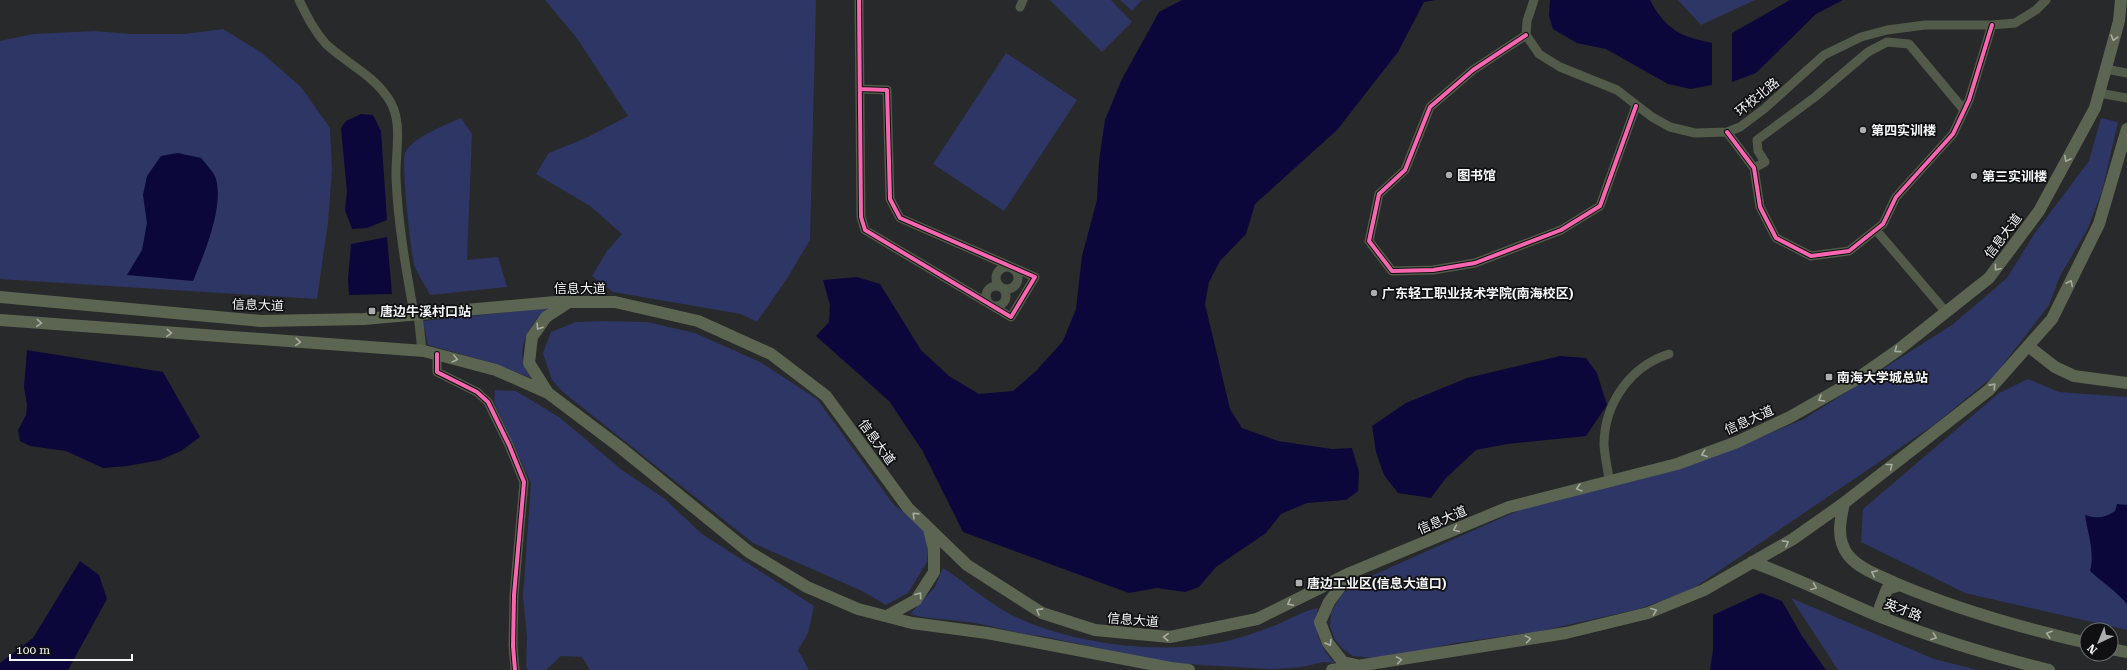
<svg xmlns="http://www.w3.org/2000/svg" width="2127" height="670" font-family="'Roboto Serif','Noto Sans SC',serif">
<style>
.green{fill:#2e3665}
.water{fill:#0c073a}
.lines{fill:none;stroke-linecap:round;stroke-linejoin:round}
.street{stroke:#525a4a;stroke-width:9}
.secondary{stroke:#5b6551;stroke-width:12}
.cycleway-casing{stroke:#101012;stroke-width:6}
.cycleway{stroke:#f766af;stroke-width:4}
.oneway{stroke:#a8ada4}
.poi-dot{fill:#adaeaf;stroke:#101012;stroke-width:1.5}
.labels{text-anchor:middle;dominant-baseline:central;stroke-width:3.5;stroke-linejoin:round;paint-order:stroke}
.street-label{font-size:13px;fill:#f4f5f7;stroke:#101012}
.poi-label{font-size:13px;font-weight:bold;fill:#f4f5f7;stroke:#101012;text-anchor:start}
</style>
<rect width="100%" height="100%" fill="#28292a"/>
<path class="green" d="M545 0H816L810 240 788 277 757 322 741 314 613 292 592 276 607 251 622 234 590 206 536 174 549 153 588 137 628 116 576 37Z
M1050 0H1111L1132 22 1102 52Z
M1120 0H1142L1132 11Z
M1678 0H1755L1701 25Z
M223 29 262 53 301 87 330 128 332 169 328 222 317 299 0 279V41L33 34 95 31 131 34H185Z
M1006 53 1077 100 1004 211 933 164Z
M461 118 472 134 467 260 498 257 507 287 430 295C425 285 418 275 414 265 411 252 401 162 405 153 411 138 447 124 461 118Z
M2101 118 2118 122 2102 191 2087 230 2060 276 2049 305 1995 375 1935 424 1691 590 1639 609 1541 631 1456 643 1414 652 1374 658 1353 656 1343 649 1335 640 1330 626 1331 612 1343 593 1371 576 1526 507 1553 502 1713 457 1804 419 1952 325 2007 278 2035 233 2089 161Z
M548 308C533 320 519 341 523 361 524 367 528 373 531 378L493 363 428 345 423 321Z
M606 321 647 322 695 333 760 362 817 399 894 505 930 532 927 562 908 593 886 605 862 591 753 543 563 392 552 380 543 353 551 332 576 322Z
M2028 379 2059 392 2127 397V630L1965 593 1861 542 1863 509 1999 393Z
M495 390 516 391 559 417 622 470 665 499 702 534 814 606 808 633 798 650 809 670H590L582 657 561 656 546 670H528L526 666 527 637 523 596 531 483 494 402Z
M943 568C965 582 985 600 1008 613 1067 644 1162 656 1227 641 1243 637 1261 631 1276 625 1290 619 1303 611 1318 608 1312 628 1320 648 1335 663L1323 662 1302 667 1271 669 1169 663 1041 636C1018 635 997 626 974 623 952 619 932 620 910 614L935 587Z
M1791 598 1934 659 1978 670H1838Z"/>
<path class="water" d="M1182 0H1436L1424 2 1398 52 1337 130 1255 204 1246 234 1220 261 1209 282 1205 304 1230 409 1242 428 1278 441 1332 449 1352 448 1359 472 1358 491 1346 500 1307 503 1281 514 1266 533 1216 567 1199 587 1185 592 1157 588 1129 593 963 532 922 450 889 401 816 336 829 322 830 305 823 280 857 277 880 284 921 350 949 376 979 394 1013 391 1037 370 1063 341 1076 309 1082 256 1097 200 1099 161 1105 120 1122 79 1159 12Z
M1550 0H1650C1665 29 1681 37 1712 43V85L1691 89 1668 84 1606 49 1577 43 1553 29 1549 16Z
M1790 0H1843L1816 14 1756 73 1732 82V33Z
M361 114 373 115 381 131 387 220 367 228 352 229 345 210 347 192 341 128 346 121Z
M178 153 201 158C206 164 214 172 216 179 224 208 204 254 193 281L127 275 142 250 147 223 143 195 147 176 161 156Z
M387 237 392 294 349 295 348 279 351 244Z
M27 350 163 372 200 437 181 451 160 460 127 466 103 468 66 451 30 446 20 441 18 430 26 415 27 405 24 387Z
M1560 356 1586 358 1597 373 1607 405 1586 436 1507 444 1476 450 1446 478 1431 498 1398 493 1384 475 1376 452 1372 426 1406 403 1467 378Z
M2117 504 2127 505V604C2115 590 2103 583 2090 571 2095 552 2088 535 2085 515 2097 519 2105 518 2115 511Z
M80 561 99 575 107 599 68 670H0V663L33 638Z
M1761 593 1782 601 1802 636 1826 670H1710L1713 650V615Z"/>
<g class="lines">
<path class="street" d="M299 0C307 16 314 31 326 44 346 63 372 74 388 98 404 120 395 153 396 178 398 224 406 269 414 314
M859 0 861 217 865 230 1011 317 1035 277 900 218 890 199 887 90 860 89
M1534 0 1527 21 1526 35 1539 54 1560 67 1617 90 1652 117 1670 127 1695 133 1727 132 1740 127 1764 109 1824 55 1861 37 1887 30 1925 25H1992L2015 23 2036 10 2046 0
M1020 7 1023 0
M1526 35 1473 70 1430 107 1405 170 1379 194 1369 241 1392 271 1433 270 1475 263 1561 230 1600 206 1636 106
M2106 69 2127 73
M2099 93 2127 98
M1727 132 1754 168 1760 207 1776 238 1811 256 1849 251 1883 224 1896 197 1953 134 1969 100 1992 25
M1754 168 1765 162 1758 151 1757 140 1815 97 1868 52 1887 42 1909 44 1964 110
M1876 230 1946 312
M996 278a11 11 0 1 1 22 0a11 11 0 1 1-22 0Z
M986 296a10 10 0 1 1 20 0a10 10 0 1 1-20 0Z
M418 314 422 351
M437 354V372L477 392 488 402 509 445 524 482 514 595 513 646 515 670
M1609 480C1608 468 1604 455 1604 443 1605 402 1631 366 1669 354"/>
<path class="secondary" d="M0 297 261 321 364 319 555 302H615L698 321 771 354 826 396 908 508 967 565 1042 613 1095 630 1170 637 1257 619 1350 573 1509 507 1677 464 1737 442 1790 417 1855 380 1898 350 1989 278 2039 211 2095 108 2119 21 2121 0
M0 320 424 351 496 370 548 393 621 448 749 552 807 587 858 609 912 623 987 633 1171 668 1189 670
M2028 346 2055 367 2074 376 2127 383
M548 393 529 363 532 337 546 317 569 302
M1844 503C1840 521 1836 539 1848 555 1859 569 1880 576 1895 583 1956 609 2022 628 2087 643
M1752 562C1798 578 1841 601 1886 619 1939 640 1993 656 2049 670
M1349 575 1329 602 1320 622 1328 643 1343 662 1356 665
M887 616 916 600 934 572V549L929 529
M1886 619 1880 607 1887 589 1900 585
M2111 649 2127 652
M1332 670 1566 633 1648 613 1704 590 1793 539 1844 503 1989 390 2052 319 2099 224 2127 129"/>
<g class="cycleway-casing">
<path id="cycleway" d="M859 0 861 217 865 230 1011 317 1035 277 900 218 890 199 887 90 860 89
M1526 35 1473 70 1430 107 1405 170 1379 194 1369 241 1392 271 1433 270 1475 263 1561 230 1600 206 1636 106
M1727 132 1754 168 1760 207 1776 238 1811 256 1849 251 1883 224 1896 197 1953 134 1969 100 1992 25
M437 354V372L477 392 488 402 509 445 524 482 514 595 513 646 515 670"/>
</g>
<use href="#cycleway" class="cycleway"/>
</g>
<defs><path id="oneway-chevron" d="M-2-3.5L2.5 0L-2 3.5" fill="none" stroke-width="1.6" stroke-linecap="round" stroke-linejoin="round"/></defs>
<g class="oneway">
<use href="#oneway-chevron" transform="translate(2114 38) rotate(106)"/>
<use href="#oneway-chevron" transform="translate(2067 159) rotate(118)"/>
<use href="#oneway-chevron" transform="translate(1997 268) rotate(127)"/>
<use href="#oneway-chevron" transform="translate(2070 283) rotate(-64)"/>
<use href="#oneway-chevron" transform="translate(39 323) rotate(4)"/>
<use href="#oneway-chevron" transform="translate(539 327) rotate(124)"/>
<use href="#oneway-chevron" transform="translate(169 333) rotate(4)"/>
<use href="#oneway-chevron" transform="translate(298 342) rotate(4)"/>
<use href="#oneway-chevron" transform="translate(1897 350) rotate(144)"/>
<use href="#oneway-chevron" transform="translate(455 359) rotate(14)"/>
<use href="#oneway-chevron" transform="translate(1993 386) rotate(-48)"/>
<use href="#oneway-chevron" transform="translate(1821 399) rotate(150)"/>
<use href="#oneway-chevron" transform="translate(1704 454) rotate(160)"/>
<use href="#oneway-chevron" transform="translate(1890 466) rotate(-38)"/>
<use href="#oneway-chevron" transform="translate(1579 488) rotate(165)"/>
<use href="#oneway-chevron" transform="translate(915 515) rotate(-136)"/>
<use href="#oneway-chevron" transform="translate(1456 529) rotate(157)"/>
<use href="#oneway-chevron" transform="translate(1786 543) rotate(-29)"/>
<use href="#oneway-chevron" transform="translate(1874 573) rotate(-155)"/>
<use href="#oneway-chevron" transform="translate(1814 587) rotate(23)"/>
<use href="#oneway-chevron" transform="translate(919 595) rotate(-54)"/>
<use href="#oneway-chevron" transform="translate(1290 603) rotate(153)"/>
<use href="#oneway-chevron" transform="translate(1039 611) rotate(-151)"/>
<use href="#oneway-chevron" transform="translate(1654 611) rotate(-22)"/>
<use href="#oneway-chevron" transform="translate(2049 634) rotate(-164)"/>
<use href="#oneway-chevron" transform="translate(1166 637) rotate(-177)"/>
<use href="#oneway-chevron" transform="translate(1934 637) rotate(20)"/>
<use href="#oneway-chevron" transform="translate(1528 639) rotate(-9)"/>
<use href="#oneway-chevron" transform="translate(1329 643) rotate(59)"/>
<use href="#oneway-chevron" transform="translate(1399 660) rotate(-9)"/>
</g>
<g class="poi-dot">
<circle cx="1863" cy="130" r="4"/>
<circle cx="1449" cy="175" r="4"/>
<circle cx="1974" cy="176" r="4"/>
<circle cx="1374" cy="293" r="4"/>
<rect x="368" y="307" width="8" height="8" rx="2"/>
<rect x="1825" y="373" width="8" height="8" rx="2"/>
<rect x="1295" y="579" width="8" height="8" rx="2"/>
</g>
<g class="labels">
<g class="street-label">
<text transform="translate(1757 97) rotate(-39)">环校北路</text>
<text transform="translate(2003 236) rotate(-53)">信息大道</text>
<text x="580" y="288">信息大道</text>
<text transform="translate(258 305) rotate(2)">信息大道</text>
<text transform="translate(1749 420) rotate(-24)">信息大道</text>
<text transform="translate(877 442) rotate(54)">信息大道</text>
<text transform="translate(1442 520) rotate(-23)">信息大道</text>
<text transform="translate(1903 610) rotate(21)">英才路</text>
<text transform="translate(1133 620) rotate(5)">信息大道</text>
</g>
<g class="poi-label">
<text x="1871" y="130">第四实训楼</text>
<text x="1457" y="175">图书馆</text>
<text x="1982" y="176">第三实训楼</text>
<text x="1382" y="293">广东轻工职业技术学院(南海校区)</text>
<text x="380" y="311">唐边牛溪村口站</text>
<text x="1837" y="377">南海大学城总站</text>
<text x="1307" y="583">唐边工业区(信息大道口)</text>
</g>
</g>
<g transform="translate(2099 642) rotate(224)"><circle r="19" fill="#101012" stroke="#6b6c6e"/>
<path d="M0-3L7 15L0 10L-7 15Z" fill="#adaeaf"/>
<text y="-6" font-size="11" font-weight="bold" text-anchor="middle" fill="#f4f5f7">N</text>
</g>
<path d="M10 654v6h122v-6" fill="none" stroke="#f4f5f7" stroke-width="2"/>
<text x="16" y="654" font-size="12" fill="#f4f5f7" stroke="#101012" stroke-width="3" paint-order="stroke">100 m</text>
</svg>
